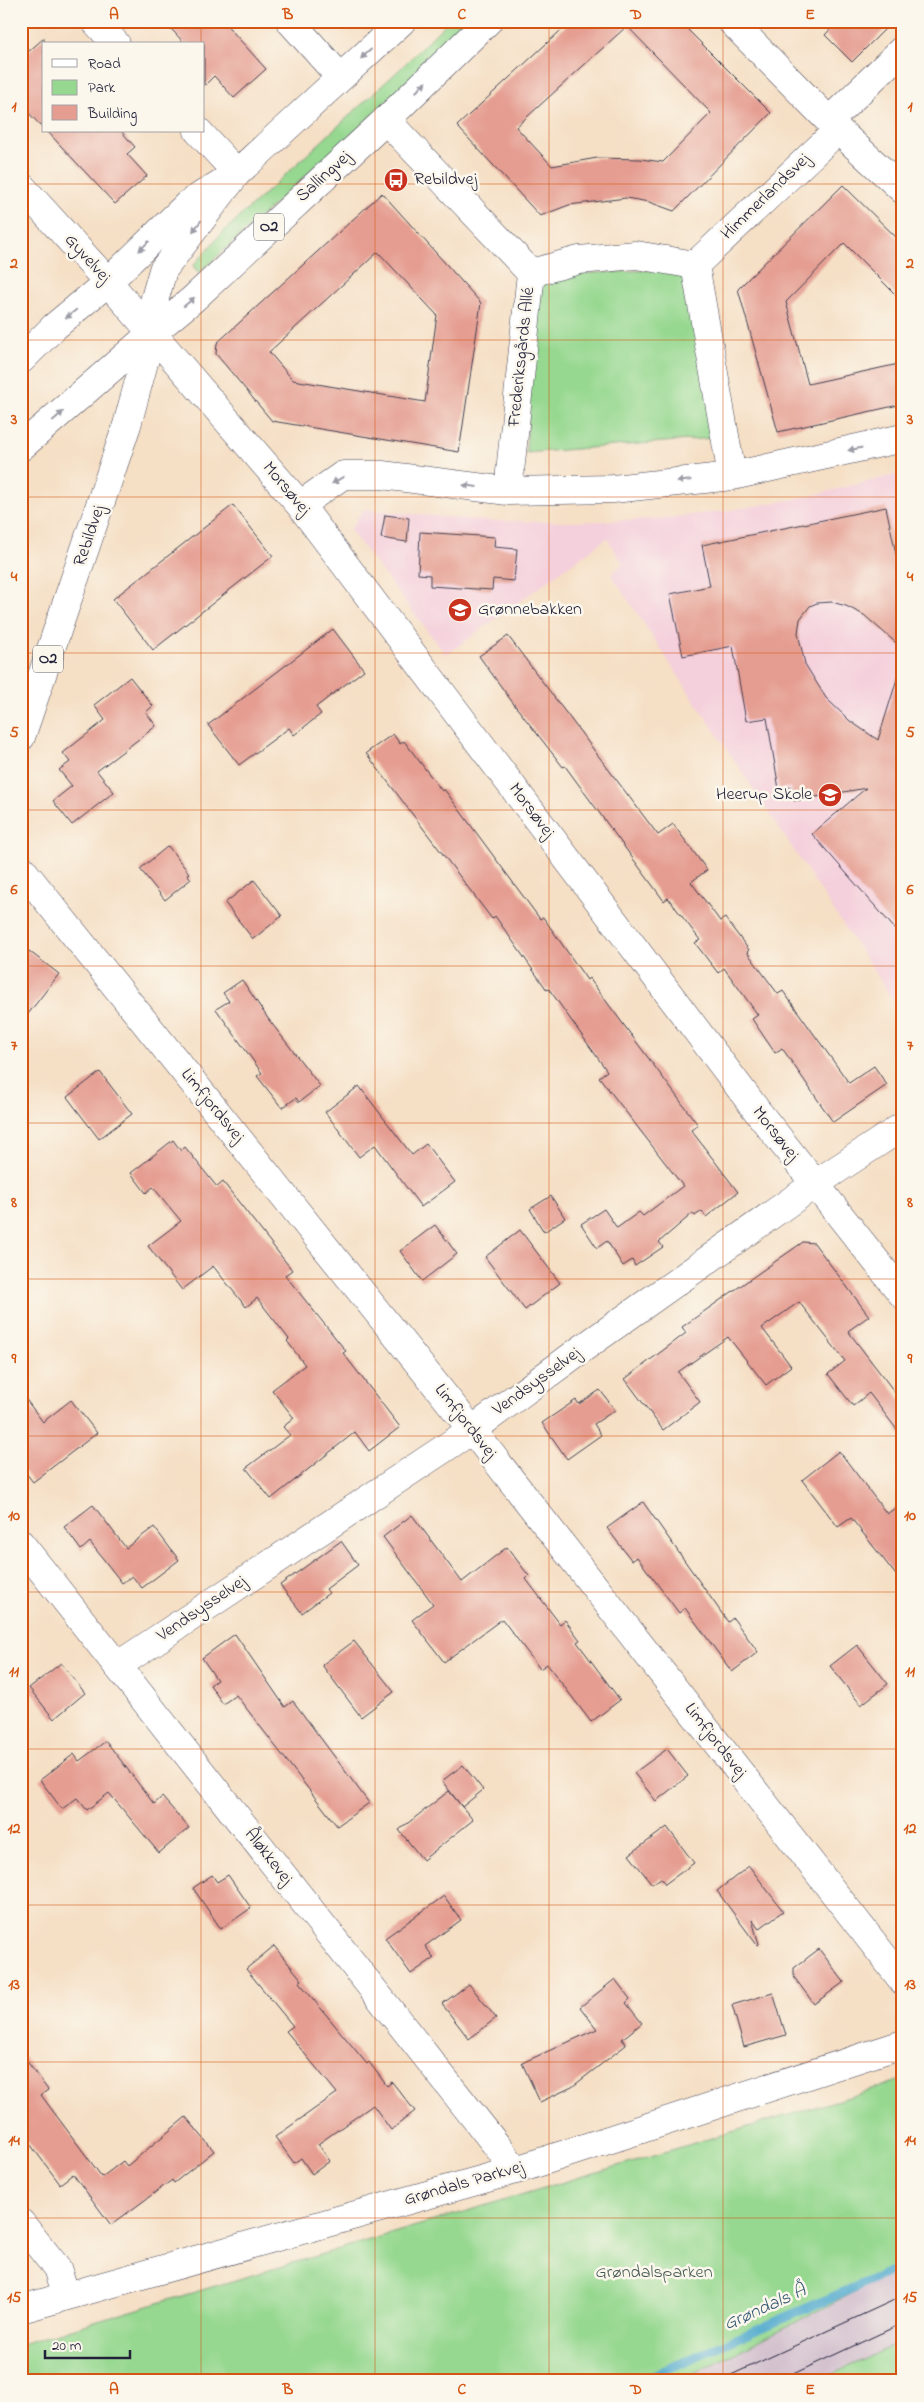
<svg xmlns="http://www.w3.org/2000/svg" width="924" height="2402" font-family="'Indie Flower',sans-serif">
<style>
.built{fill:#f4cfdc}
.industrial{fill:#d0bdcc}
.green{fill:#96d890;stroke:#5c7d66}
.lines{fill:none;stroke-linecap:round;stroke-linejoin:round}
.stream{stroke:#51aace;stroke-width:9}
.building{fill:#e59d91;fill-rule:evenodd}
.minor-casing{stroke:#423e50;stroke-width:29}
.major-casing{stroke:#423e50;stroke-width:29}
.minor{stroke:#fff;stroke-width:28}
.major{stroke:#fff;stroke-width:28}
.tram{stroke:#22223b;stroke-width:1}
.oneway{fill:#9c9ca7}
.grid{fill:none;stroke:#d45411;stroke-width:1;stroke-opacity:0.55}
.labels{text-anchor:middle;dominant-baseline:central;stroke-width:5;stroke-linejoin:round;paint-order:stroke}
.shield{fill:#fbf7ec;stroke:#636270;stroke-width:1}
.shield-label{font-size:16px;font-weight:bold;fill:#22223b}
.street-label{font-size:18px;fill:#22223b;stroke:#fbf7ec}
.poi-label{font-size:18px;fill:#22223b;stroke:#fbf7ec;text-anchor:start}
.park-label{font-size:18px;fill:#455954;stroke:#fbf7ec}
.water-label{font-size:19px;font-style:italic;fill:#355876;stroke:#fbf7ec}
.neatline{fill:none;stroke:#d45411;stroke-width:2}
.grid-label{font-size:16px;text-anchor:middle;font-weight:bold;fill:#d45411}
</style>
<rect width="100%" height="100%" fill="#fbf7ec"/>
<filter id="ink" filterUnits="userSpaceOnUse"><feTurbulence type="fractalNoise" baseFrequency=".02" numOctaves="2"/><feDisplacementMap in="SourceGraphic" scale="10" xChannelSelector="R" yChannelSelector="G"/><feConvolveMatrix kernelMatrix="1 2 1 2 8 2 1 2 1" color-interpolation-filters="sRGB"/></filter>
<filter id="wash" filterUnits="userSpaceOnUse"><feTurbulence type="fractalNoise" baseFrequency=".0096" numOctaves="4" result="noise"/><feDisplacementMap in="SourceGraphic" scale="20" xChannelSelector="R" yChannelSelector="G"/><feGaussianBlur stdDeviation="1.12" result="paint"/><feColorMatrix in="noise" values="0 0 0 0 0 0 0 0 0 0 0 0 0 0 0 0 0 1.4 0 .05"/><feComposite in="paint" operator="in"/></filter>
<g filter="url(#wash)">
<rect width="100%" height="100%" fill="#f5dfc5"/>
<path class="built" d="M903 473V1015L611 574 623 564 607 538 446 655 350 530 363 509 487 521 575 522 657 519 725 511 801 498Z"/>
<path class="industrial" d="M903 2267V2341L818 2381H680Z"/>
<path class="green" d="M448 21H468L381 107 199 273 193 266 220 235 400 69Z
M691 268 714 438 526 453 536 276Z
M903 2079V2267L680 2381H21V2344L879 2088Z
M903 2341V2381H818Z"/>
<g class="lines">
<path class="stream" d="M640 2381 903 2266"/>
</g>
<g id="blocks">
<path class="building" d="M164 21H223L266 69 234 98 214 76 204 86V44H185Z
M571 21H679L771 113 674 211 649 202 626 198 569 205 540 216 457 126ZM627 26 711 113 663 162 640 159 597 158 552 166 516 127Z
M838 21H893L852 62 825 35Z
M44 38V129L21 105V58Z
M47 131H121L135 147 127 154 147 176 115 204Z
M843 185 903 244V302L844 243 786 302 808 384 903 363V404L778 432 738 289Z
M382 193 481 303 459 452 272 421 216 354 217 343ZM378 252 437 315 425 402 293 380 269 352Z
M233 505 273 556 153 650 113 599Z
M886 507 899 568 903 566V649L864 615 846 606 832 602 817 603 810 606 800 619 798 633 805 664 826 698 850 721 878 740 898 676 903 677V938L812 834 866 788 794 801 791 787 779 789 767 718 746 721 733 646 683 656 670 594 710 586 702 545Z
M385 515 409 518 407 542 381 538Z
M420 532 495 537 494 547 517 549 514 581 493 579 492 590 430 586V575L418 574Z
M333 629 364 670 316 707 321 714 294 735 289 728 239 765 208 725Z
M508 636 658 835 673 824 707 870 691 882 720 921 725 918 749 950 747 952 778 994 783 991 849 1083 874 1066 887 1085 833 1122 782 1048 775 1053 752 1019 758 1015 724 968 718 973 695 943 700 940 668 898 664 901 565 766 563 767 513 703 479 656Z
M130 677 153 706 146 712 156 726 97 771 114 792 72 825 53 801 72 786 59 770 70 762 63 753 105 720 94 705Z
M393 734 400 744 404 741 442 791 444 789 540 919 543 917 587 980 589 978 698 1125 691 1130 738 1192 706 1217 702 1211 695 1216 693 1213 659 1242 663 1247 635 1266 632 1260 623 1266 607 1241 597 1248 581 1224 604 1209 617 1228 639 1212 643 1216 683 1186 599 1077 607 1071 549 989 547 990 495 916 492 919 366 753Z
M168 846 189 873 187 874 191 879 165 900 140 869Z
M254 880 282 916 253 939 225 903Z
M21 945 59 974 21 1023Z
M242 980 269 1020 320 1086 299 1102 296 1098 282 1108 257 1076 262 1073 216 1009 229 1001 223 993Z
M100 1072 132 1114 99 1139 67 1097Z
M359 1086 412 1155 426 1144 455 1182 421 1207 375 1145 359 1157 325 1112Z
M173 1140 181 1151 185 1147 217 1187 223 1182 292 1270 285 1275 346 1351 343 1353 400 1427 369 1451 355 1432 271 1499 246 1468 290 1435 283 1427 294 1418 272 1390 305 1365 287 1341 289 1339 257 1298 246 1307 213 1266 182 1290 148 1246 181 1221 153 1187 146 1193 131 1173Z
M551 1196 565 1218 544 1232 530 1209Z
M435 1225 457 1254 422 1281 400 1251Z
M520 1230 560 1283 525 1310 485 1257Z
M803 1242 814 1243 869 1316 848 1331 903 1403V1434L901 1435 869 1393 853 1406 828 1374 845 1361 799 1302 762 1328 791 1366 766 1385 728 1337 678 1372 700 1402 663 1430 625 1379 686 1333 682 1327Z
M600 1390 615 1410 594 1424 601 1435 567 1459 542 1423 576 1400 579 1404Z
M21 1393 43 1422 71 1400 97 1433 33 1482 21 1467Z
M839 1451 887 1514 903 1502V1584L851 1518 838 1527 802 1480Z
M643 1502 728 1622 733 1618 758 1652 732 1672 685 1608 679 1613 637 1557 632 1561 607 1528Z
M93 1505 126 1548 154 1527 179 1560 142 1588 132 1576 122 1583 90 1542 81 1550 64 1527Z
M412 1515 462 1582 507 1547 529 1576 526 1579 560 1624 565 1620 580 1640 577 1642 620 1700 591 1722 547 1664 540 1669 502 1619 444 1662 412 1620 433 1604 383 1537Z
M341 1541 358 1565 326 1589 329 1593 302 1613 280 1585Z
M235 1634 285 1707 293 1701 369 1803 337 1826 236 1695 223 1704 210 1685 217 1680 202 1658Z
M354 1641 394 1692 361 1717 322 1665Z
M857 1645 888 1684 861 1705 830 1666Z
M61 1663 85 1693 54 1719 29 1688Z
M106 1741 154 1804 162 1797 189 1828 159 1853 109 1793 87 1810 77 1798 62 1809 40 1780 74 1754 79 1761Z
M667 1749 688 1776 656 1801 634 1773Z
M463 1765 483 1790 462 1807 442 1781Z
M449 1791 473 1820 423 1860 399 1830Z
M667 1827 694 1863 665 1884 661 1878 652 1884 629 1855Z
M749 1866 783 1911 759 1929 752 1920 759 1944 757 1945 717 1891Z
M212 1875 217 1882 228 1875 251 1908 221 1929 193 1888Z
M444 1896 461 1920 425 1946 434 1958 411 1974 385 1938Z
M274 1946 302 1980 299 1982 367 2064 369 2062 387 2086 392 2082 415 2111 391 2130 373 2105 318 2144 330 2161 312 2174 301 2158 294 2163 275 2137 337 2093 286 2031 293 2026 246 1969Z
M819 1949 844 1982 814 2004 794 1977V1968Z
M615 1979 630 1999 626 2003 642 2023 622 2039 626 2045 572 2087 540 2102 522 2063 597 2029 580 2007Z
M469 1984 496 2018 469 2039 442 2004Z
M773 1993 786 2035 744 2047 732 2005Z
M21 2053 48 2090 41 2095 102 2177 123 2161 127 2166 186 2117 214 2151 174 2183 172 2180 111 2225 73 2174 60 2184 21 2132Z"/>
</g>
</g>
<g filter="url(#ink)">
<use href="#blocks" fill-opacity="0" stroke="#423e50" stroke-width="1"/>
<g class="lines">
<g class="minor-casing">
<path id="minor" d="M95 21 116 44
M290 21 340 77
M731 21 838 130 903 190
M386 120 531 273
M829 121 903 49
M21 186 108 282 300 505 758 1112 903 1295
M695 265 838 130
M21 360 54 327 108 282 188 204 237 173 198 131
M21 447 152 333
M508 491 531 273 579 260 636 255 695 265 732 476
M300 505 343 475H382L508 491 613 489 732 476 903 438
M21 868 472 1430 903 1981
M21 1544 516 2170
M117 1666 472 1430 579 1351 815 1184 903 1126
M21 2223 57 2268 66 2296
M21 2309 516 2170 903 2044"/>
</g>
<g class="major-casing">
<path id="major" d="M152 333 192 300 386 120 488 21
M21 737 127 425 152 333 153 305 163 270 237 173 402 21"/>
</g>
<use href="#minor" class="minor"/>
<use href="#major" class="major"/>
<path class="tram" d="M718 2381 903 2296
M778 2381 903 2323"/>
</g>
<defs><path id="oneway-solid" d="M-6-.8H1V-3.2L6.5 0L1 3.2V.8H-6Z" transform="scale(1.25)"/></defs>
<g class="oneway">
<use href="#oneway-solid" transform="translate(366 54) rotate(138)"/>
<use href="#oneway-solid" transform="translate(421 87) rotate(-44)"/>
<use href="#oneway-solid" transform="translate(197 226) rotate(127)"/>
<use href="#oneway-solid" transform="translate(144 246) rotate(136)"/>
<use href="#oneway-solid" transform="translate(189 302) rotate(-40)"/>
<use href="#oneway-solid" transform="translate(71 314) rotate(141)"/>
<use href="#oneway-solid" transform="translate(58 416) rotate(-41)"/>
<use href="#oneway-solid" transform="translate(855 449) rotate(168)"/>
<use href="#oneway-solid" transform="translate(338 480) rotate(149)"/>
<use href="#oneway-solid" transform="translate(684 481) rotate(173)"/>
<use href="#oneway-solid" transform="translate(470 486) rotate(-173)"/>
</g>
</g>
<path class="grid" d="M201 21V44M375 21V2381M549 21V2381M723 21V2381M201 131V2381M21 184H903M21 340H903M21 497H903M21 653H903M21 810H903M21 966H903M21 1123H903M21 1279H903M21 1436H903M21 1592H903M21 1749H903M21 1905H903M21 2062H903M21 2218H903"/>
<defs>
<g id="bus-disc" transform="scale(1.25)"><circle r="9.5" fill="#c8321e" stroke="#fbf7ec"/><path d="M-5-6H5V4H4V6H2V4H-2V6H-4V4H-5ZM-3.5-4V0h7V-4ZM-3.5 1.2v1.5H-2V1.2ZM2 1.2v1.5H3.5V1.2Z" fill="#fff"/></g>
<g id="school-disc" transform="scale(1.25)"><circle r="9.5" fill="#c8321e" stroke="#fbf7ec"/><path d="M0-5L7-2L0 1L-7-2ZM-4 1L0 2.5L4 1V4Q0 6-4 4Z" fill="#fff"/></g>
</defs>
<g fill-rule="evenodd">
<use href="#bus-disc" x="396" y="180"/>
<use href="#school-disc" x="460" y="610"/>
<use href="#school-disc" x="830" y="795"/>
</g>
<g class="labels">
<g class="shield">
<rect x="254" y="213.5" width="30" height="27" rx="4"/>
<rect x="33" y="645.5" width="30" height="27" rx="4"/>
</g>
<g class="shield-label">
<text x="269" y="227">O2</text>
<text x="48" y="659">O2</text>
</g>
<g class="street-label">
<text transform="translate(324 177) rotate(-42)">Sallingvej</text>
<text transform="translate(766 197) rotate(-44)">Himmerlandsvej</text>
<text transform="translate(87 259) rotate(48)">Gyvelvej</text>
<text transform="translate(522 357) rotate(-84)">Frederiksgårds Allé</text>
<text transform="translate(286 489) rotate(50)">Morsøvej</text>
<text transform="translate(90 536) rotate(-71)">Rebildvej</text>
<text transform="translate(531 811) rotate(53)">Morsøvej</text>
<text transform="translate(212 1106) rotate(51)">Limfjordsvej</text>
<text transform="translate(775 1134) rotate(52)">Morsøvej</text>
<text transform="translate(537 1382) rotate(-36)">Vendsysselvej</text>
<text transform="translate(465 1422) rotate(52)">Limfjordsvej</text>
<text transform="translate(202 1609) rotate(-34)">Vendsysselvej</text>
<text transform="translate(715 1741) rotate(52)">Limfjordsvej</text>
<text transform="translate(268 1857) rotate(52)">Åløkkevej</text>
<text transform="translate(464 2184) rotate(-16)">Grøndals Parkvej</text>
</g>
<g class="poi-label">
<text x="414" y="180">Rebildvej</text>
<text x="478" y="610">Grønnebakken</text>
<text x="812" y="795" text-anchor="end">Heerup Skole</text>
</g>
<g class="park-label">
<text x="654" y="2273">Grøndalsparken</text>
</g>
<g class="water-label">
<text transform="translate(765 2308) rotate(-24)">Grøndals Å</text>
</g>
</g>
<rect width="924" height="2402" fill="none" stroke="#fbf7ec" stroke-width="55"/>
<rect x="42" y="42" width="162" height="90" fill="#fbf7ec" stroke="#a4a2a5"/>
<rect x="52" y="59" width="25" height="8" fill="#ffffff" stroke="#a4a2a5"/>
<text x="88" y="68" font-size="15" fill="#22223b">Road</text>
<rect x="52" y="80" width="25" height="15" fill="#96d890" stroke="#a4a2a5"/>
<text x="88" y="92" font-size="15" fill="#22223b">Park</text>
<rect x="52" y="105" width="25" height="15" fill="#e59d91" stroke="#a4a2a5"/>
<text x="88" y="118" font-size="15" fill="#22223b">Building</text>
<path d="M45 2350v8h85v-8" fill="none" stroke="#22223b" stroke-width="2.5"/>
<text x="52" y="2350" font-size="15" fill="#22223b" stroke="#fbf7ec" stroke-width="4" paint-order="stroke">20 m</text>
<rect x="28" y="28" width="868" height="2346" class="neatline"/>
<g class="grid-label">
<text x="114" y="19">A</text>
<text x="288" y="19">B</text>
<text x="462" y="19">C</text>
<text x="636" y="19">D</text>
<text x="810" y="19">E</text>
<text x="14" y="111">1</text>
<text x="910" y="111">1</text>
<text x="14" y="268">2</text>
<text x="910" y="268">2</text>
<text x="14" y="424">3</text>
<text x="910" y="424">3</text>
<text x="14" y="581">4</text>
<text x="910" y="581">4</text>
<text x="14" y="737">5</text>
<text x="910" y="737">5</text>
<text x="14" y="894">6</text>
<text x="910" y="894">6</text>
<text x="14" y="1050">7</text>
<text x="910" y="1050">7</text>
<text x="14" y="1207">8</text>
<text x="910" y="1207">8</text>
<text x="14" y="1363">9</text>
<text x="910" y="1363">9</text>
<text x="14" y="1520">10</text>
<text x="910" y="1520">10</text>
<text x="14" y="1676">11</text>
<text x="910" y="1676">11</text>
<text x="14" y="1833">12</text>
<text x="910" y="1833">12</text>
<text x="14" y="1989">13</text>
<text x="910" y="1989">13</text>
<text x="14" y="2145">14</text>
<text x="910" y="2145">14</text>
<text x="14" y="2302">15</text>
<text x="910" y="2302">15</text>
<text x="114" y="2394">A</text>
<text x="288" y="2394">B</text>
<text x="462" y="2394">C</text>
<text x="636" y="2394">D</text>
<text x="810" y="2394">E</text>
</g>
</svg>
